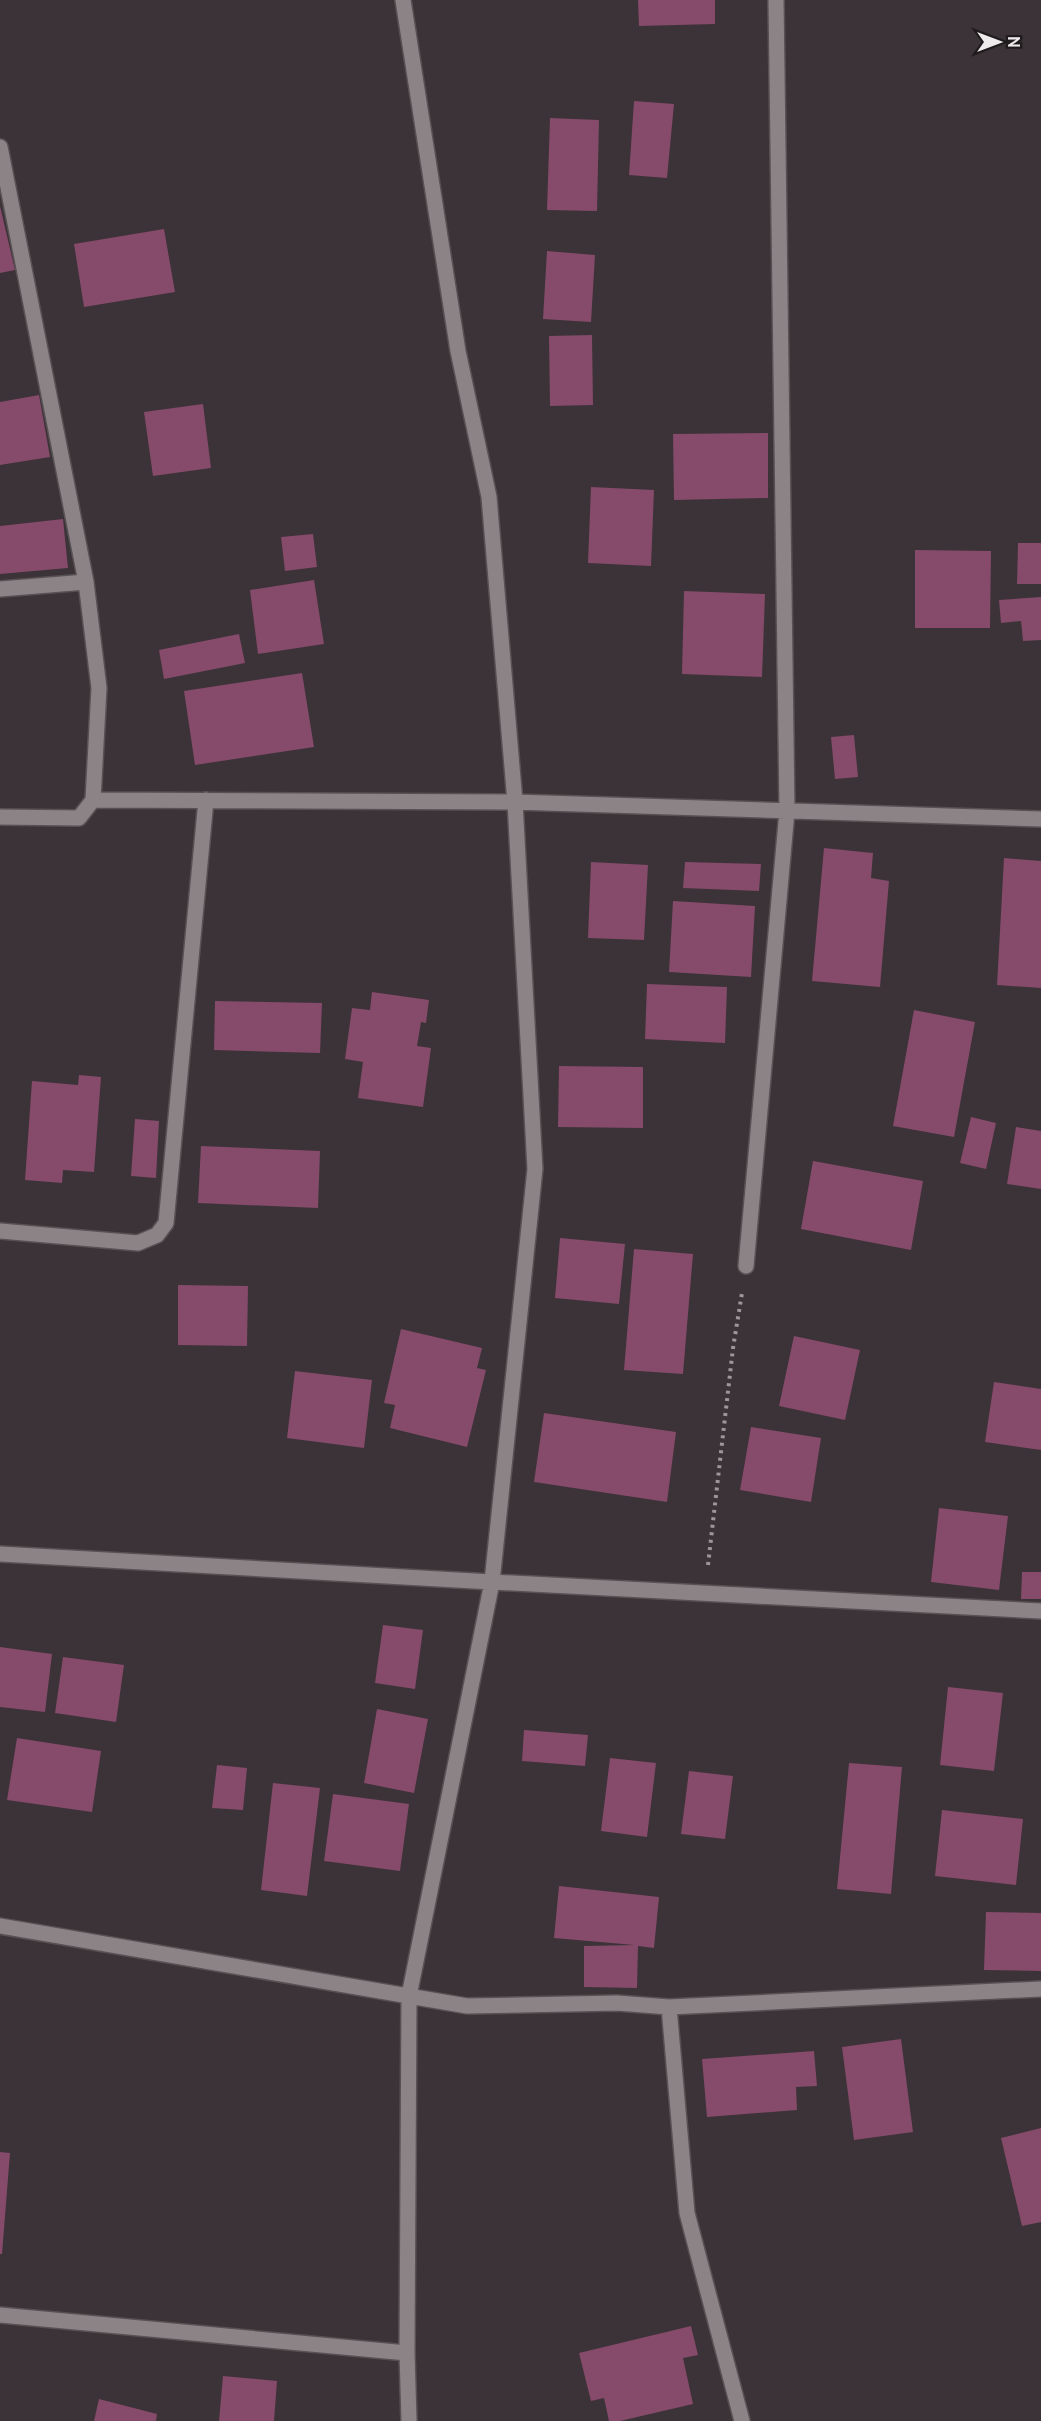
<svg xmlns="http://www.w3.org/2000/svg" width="1041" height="2421" font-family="Ubuntu,sans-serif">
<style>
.building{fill:#864a6a}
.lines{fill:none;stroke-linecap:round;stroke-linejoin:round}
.lane-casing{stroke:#575154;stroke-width:18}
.street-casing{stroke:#575154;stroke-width:18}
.path{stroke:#9d979a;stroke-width:4;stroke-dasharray:3 4.5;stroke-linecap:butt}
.lane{stroke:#8c8387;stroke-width:15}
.street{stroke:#8c8387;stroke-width:15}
</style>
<rect width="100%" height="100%" fill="#3b3337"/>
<path class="building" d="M638 0H715V24L639 26Z
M634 101 674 104 667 178 629 175Z
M550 118 599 120 597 211 547 210Z
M0 206 15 270 0 273Z
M164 229 175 292 84 307 74 244Z
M547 251 595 255 591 322 543 319Z
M592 335 593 405 550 406 549 336Z
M39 395 50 457 0 465V402Z
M203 404 211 468 153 476 144 412Z
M768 433V498L674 500 673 434Z
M591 487 654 490 651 566 588 563Z
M63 519 68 568 0 574V526Z
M313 534 317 567 285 571 281 537Z
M1018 543H1041V584H1017Z
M915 550 991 551 990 628H915Z
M314 580 324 644 258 654 250 590Z
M684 591 765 594 762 677 682 674Z
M1041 597V640L1023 641 1021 621 1001 623 999 600Z
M239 634 245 663 164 679 159 650Z
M302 673 314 747 195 765 184 691Z
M854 735 858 777 835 779 831 737Z
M824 848 873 853 871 878 889 881 880 987 812 981Z
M1004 858 1041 861V988L997 985Z
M591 862 648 865 644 940 588 938Z
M685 862 761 864 759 891 683 888Z
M673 901 755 906 751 977 669 972Z
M647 984 727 987 725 1043 645 1039Z
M372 992 429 1000 426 1023 421 1022 417 1046 431 1048 423 1107 358 1098 363 1062 345 1059 352 1008 370 1010Z
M215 1001 322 1003 320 1053 214 1050Z
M914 1010 975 1022 954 1137 893 1126Z
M559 1066 643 1067V1128L558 1127Z
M79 1075 101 1077 94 1172 63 1170 62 1183 25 1180 32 1081 78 1085Z
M971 1117 996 1123 986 1169 960 1163Z
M135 1119 159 1121 156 1178 131 1176Z
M1016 1127 1041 1131V1189L1007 1184Z
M201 1146 320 1151 318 1208 198 1203Z
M813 1161 923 1181 911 1250 801 1229Z
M560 1238 625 1244 619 1304 555 1298Z
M634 1249 693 1254 683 1374 624 1370Z
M178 1285 248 1286 247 1346 178 1345Z
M401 1329 482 1348 477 1368 486 1370 467 1447 390 1428 395 1405 384 1403Z
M794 1336 860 1350 845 1420 779 1406Z
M295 1371 372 1380 364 1448 287 1438Z
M994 1382 1041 1389V1450L985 1442Z
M544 1413 676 1432 667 1502 534 1482Z
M751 1427 821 1438 811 1502 740 1490Z
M939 1508 1008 1516 999 1590 931 1582Z
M1022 1572H1041V1599H1021Z
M383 1625 423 1630 415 1689 375 1683Z
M0 1647 52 1654 45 1712 0 1707Z
M63 1657 124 1665 116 1722 55 1713Z
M948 1687 1003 1693 994 1771 940 1765Z
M377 1709 428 1719 414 1793 364 1783Z
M524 1730 588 1735 585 1766 522 1761Z
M17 1738 101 1751 92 1812 7 1800Z
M610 1758 656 1763 647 1837 601 1831Z
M849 1763 902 1767 891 1894 837 1889Z
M217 1765 247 1768 243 1810 212 1808Z
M689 1771 733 1776 725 1839 681 1834Z
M273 1783 320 1788 307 1896 261 1890Z
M333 1794 409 1804 400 1871 324 1861Z
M942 1810 1023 1819 1016 1885 935 1876Z
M559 1886 659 1897 654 1948 638 1946 637 1988 584 1987V1946L634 1945 554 1938Z
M986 1912 1041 1913V1971L984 1970Z
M901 2039 913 2132 854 2140 842 2047Z
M814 2051 817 2086 796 2087 797 2110 707 2117 702 2059Z
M1041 2128V2222L1022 2226 1001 2138Z
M0 2152 10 2153 2 2254H0Z
M691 2326 698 2355 683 2358 693 2404 620 2421H609L604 2398 591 2401 579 2353Z
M223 2376 277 2381 274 2421H219Z
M99 2399 157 2414 156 2421H94Z"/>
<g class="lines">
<g class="lane-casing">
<path id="lane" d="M492 1582 1041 1611"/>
</g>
<g class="street-casing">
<path id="street" d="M403 0 458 351 489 497 515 802 535 1169 492 1582 409 1996 407 2353 409 2421
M0 147 86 582 99 688 93 800 79 818 0 817
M0 589 86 582
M93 800 515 802 1041 819
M0 1231 138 1243 157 1235 166 1223 206 800
M746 1266 787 811 776 0
M0 1554 492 1582
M0 1926 467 2006 617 2003 669 2007 1041 1989
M669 2007 687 2213 742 2421
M0 2315 407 2353"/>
</g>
<path class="path" d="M708 1565 733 1348 742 1293"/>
<use href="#lane" class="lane"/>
<use href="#street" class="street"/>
</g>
<g transform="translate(999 42) rotate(90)" stroke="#201c1e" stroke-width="4.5" paint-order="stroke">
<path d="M0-4.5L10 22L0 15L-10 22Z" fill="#efeaec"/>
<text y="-9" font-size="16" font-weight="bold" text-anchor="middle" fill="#efeaec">N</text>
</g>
</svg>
